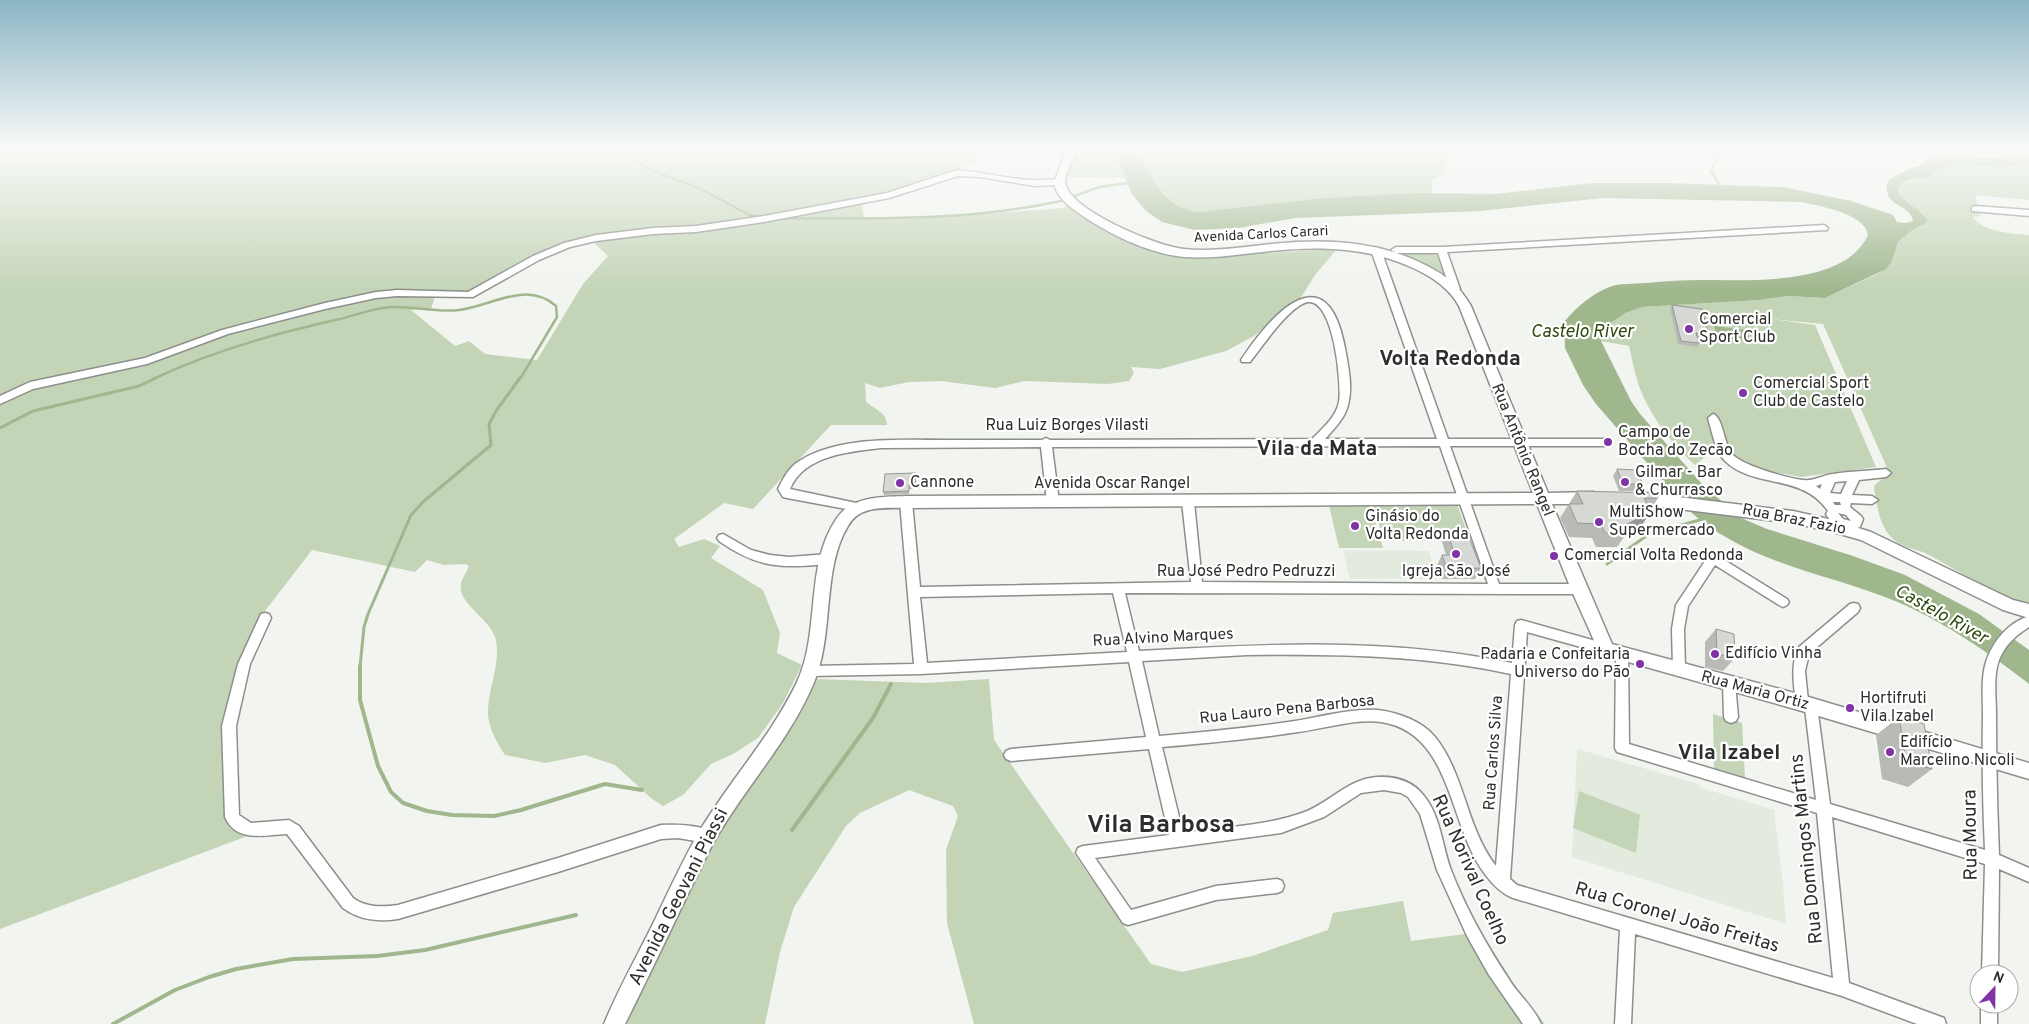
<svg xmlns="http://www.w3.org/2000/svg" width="2029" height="1024" font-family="Overpass,sans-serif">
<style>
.built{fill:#e3eade}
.green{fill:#c3d4b7;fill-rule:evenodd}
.water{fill:#a0b78e}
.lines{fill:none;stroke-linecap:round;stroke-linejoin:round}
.stream-far2{stroke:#a0b78e;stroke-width:2.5}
.stream-far1{stroke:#a0b78e;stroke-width:3}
.stream{stroke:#a0b78e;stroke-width:4}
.minor-casing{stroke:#8c8f8b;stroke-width:3}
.major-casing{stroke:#8c8f8b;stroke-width:3}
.minor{fill:#fff;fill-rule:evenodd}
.major{fill:#fff;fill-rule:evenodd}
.wall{fill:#b7bab5}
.shaded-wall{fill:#959794}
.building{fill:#d5d8d3;stroke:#959794}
.poi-dot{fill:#7f33a5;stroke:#fff;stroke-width:2}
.labels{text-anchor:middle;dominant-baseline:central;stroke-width:4.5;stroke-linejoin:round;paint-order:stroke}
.far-street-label{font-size:14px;fill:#2e2f2d;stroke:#fff}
.poi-label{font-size:16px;fill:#2e2f2d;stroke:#fff;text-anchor:start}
.street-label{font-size:16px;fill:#2e2f2d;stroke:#fff}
.water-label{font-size:18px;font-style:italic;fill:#2d490c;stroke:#fff}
.near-street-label{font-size:19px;fill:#2e2f2d;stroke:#fff}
.district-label{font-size:21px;font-weight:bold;fill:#2e2f2d;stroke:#fff}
.near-district-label{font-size:25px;font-weight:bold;fill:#2e2f2d;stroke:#fff}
</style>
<rect width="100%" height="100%" fill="#f1f4ef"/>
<path class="built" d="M1343 550 1429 551 1437 579H1350Z
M1577 749 1699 784V787L1774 810 1783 885 1786 924 1572 857Z"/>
<path class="green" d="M0 147H980L974 164C962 163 958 171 947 176 920 190 892 196 862 203L864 218 912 219 1064 208 1068 203 1144 246 1210 256 1337 249 1315 275 1300 299 1254 336 1226 351 1160 369 1131 367 1134 373 1129 381 1108 384 1024 381 995 388 941 381 909 382 880 388 865 383 866 402C875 409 887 413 887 425H831L753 509 724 503 674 539 679 547 704 539 720 546 711 558 763 590 780 633 777 653 802 665 783 703 758 738 733 754 711 764 683 795 663 806 651 798 615 765 585 755 545 763 505 755C496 741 487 726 488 709 489 687 502 658 495 637 490 619 457 603 461 584 462 578 467 572 469 566L465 564 444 565 427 560 415 572 312 550 258 620 249 645 230 735 227 809 258 832 0 929ZM591 240 608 256 583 284 537 360 485 354 469 341 455 346 411 310 431 309 436 293 476 295 550 252Z
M1081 147H1113L1125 178 1065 177Z
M1137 147H1461L1447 155 1445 161 1446 173 1432 180V194L1323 198 1198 212C1163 208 1150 176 1137 147Z
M1955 165 2004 167 2029 165V200L1975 195 1980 216 1973 217C1983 232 2013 234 2029 235V603C2002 603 1953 566 1925 553 1915 549 1898 546 1891 537 1879 524 1876 503 1874 486L1889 472 1823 324 1771 319 1815 325 1876 467 1801 477 1768 471 1745 463 1730 453 1714 450 1695 465C1671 443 1649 415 1638 383 1634 371 1632 358 1629 346L1601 341C1601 322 1625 311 1642 307L1759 300 1788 296 1825 298 1877 274 1892 261 1898 242 1915 228 1922 225 1920 212C1910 206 1903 201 1898 190L1901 184 1933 174 1936 170Z
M1395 253H1436L1445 277Z
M1457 504 1470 540 1384 541 1373 505Z
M1329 505H1370L1383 548H1339Z
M816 679 927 683 989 679 994 740 1151 964 1182 972 1252 956 1328 930 1333 913 1403 901 1411 941 1481 932 1518 990 1545 1024H974L947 923 946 850 958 816 953 806 909 790 860 813 846 826 794 907 780 952 765 1024H620L710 842 807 696Z
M1713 714 1742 723 1745 778 1714 769Z
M1579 791 1640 815 1636 853 1573 828Z"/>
<path class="water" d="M1113 147H1137C1150 176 1163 208 1198 212L1323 198 1418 193 1494 194 1592 183H1669L1783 187 1851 201 1893 215 1897 222 1905 223 1913 221C1911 204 1883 208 1887 183L1890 179 1908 169 1919 166 1927 160 1938 157 1993 158 2029 156V165L2004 167 1955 165 1937 170 1929 177 1908 180 1901 184 1898 190C1904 205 1919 207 1927 220L1926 223 1915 228 1898 242 1892 261 1886 269 1825 298 1788 296 1759 300 1642 307 1625 313 1606 326 1602 330 1601 341 1631 401 1640 414 1702 484 1741 518 1767 529 1853 556 1905 575 1979 614 2029 650V684C1991 654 1944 622 1900 603 1824 571 1750 566 1686 508L1596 404 1583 385 1565 348 1564 322C1577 307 1590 295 1609 287 1620 283 1634 284 1646 283 1665 281 1684 280 1703 280 1750 280 1845 286 1868 235 1865 213 1819 206 1801 202L1603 198 1480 211 1295 218 1238 228 1195 230 1162 222 1146 211 1132 194Z
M1714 326 1747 330 1750 341 1717 337Z"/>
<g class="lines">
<path class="stream-far2" d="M629 147 637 160 649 169 701 189 749 215 761 217
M1720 186 1711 171 1722 147
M1072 197 1099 187 1129 183
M780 218C875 219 968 221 1061 201
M153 379C212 351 276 333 340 319 356 315 374 308 391 307 414 306 437 313 459 310 492 306 526 280 556 306L557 317 520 379"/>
<path class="stream-far1" d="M0 428 33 411 139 386 156 378
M1607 564 1649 534 1703 519
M360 667 364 627 368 614 411 515 424 501 491 445 489 424 496 411 520 378"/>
<path class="stream" d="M360 666V700L378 766 391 792 403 803 427 811 452 815 494 816 521 810 605 784 642 790
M792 830 873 718 891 684
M113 1024 175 990 209 977 236 969 293 959 377 956 425 950 576 915"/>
<g class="minor-casing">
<path id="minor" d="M957 170C984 172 1010 180 1036 180 1045 181 1056 177 1063 182L1059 185 1035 186 980 177 958 176 889 198 764 222 696 232 653 234 596 241 570 247 539 260 473 297 397 296 376 298 325 309 228 334 147 364 33 389 0 404V396L30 382 145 358 222 330 325 303 376 292 397 290 468 292 533 256 564 243 596 235 653 228 696 226 764 216 887 193Z
M1975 206 2029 210V216L1972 211V207Z
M1824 225 1828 228 1827 230 1447 252 1460 289 1455 292 1450 289 1438 253H1396L1391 250 1396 247H1442Z
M1376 247 1381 250 1448 439H1609L1610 442 1605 446H1450L1499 584H1579L1583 586 1585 589 1583 592 1579 594 1125 593 1139 651C1264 644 1389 637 1512 663L1515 625 1517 621 1521 620 1610 645 1612 649 1610 653 1606 654 1527 632 1510 879 1517 885 1833 978 1817 813 1617 752 1615 748 1616 653 1618 649 1622 648 1626 649 1628 653 1629 744 1816 800 1805 708 1797 707 1796 703C1794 685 1790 665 1799 647L1850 604 1854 603 1858 604 1860 608 1858 612 1809 654 1805 671 1808 701 1816 702 1817 706 1830 804 1985 850C1983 805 1982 760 1983 715 1983 698 1981 678 1986 662 1993 641 2008 623 2029 616V627C2015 636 2005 645 1999 660 1993 676 1996 697 1996 714 1996 761 1997 808 1999 855L2029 868V882L1999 869 1998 974H1982L1985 864 1832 817 1849 983 1944 1018 1946 1024H1917L1842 996 1635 934 1631 1024H1615L1620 930 1513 898C1501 893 1493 885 1485 874 1448 826 1453 733 1381 722 1358 718 1322 729 1298 732 1253 739 1208 743 1162 747L1183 833C1222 827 1265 826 1302 813 1329 804 1347 779 1377 777 1395 776 1413 781 1424 796 1441 817 1442 846 1451 870 1466 909 1487 946 1510 981 1519 995 1534 1008 1541 1024H1523L1489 975 1467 936 1437 870 1420 814 1408 797 1401 793 1384 790 1361 793 1324 817 1281 833 1095 858 1131 910 1216 886 1277 879 1282 881 1284 886 1282 891 1277 893 1216 900 1128 925 1123 923 1076 853 1078 848 1083 846 1169 835 1149 749 1011 761 1006 759 1004 755 1006 751 1011 749 1146 737 1129 662 921 674 810 676 806 675 804 671 806 667 810 666 914 664 900 502 906 498 912 502 920 587 1191 582 1182 502 1188 498 1194 502 1202 582 1488 584 1440 446 1052 447 1059 502 1053 506 1047 502 1041 447 881 448C849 452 804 455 790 489L861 504 863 507 861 510 857 511 787 498 783 497 778 489C783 479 787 471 795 464 834 435 901 440 947 440 979 440 1010 440 1042 440L1046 438 1050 440 1312 439C1322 429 1336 417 1339 402 1342 385 1334 299 1308 302 1290 305 1261 348 1250 362H1242L1241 360C1272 313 1327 252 1345 348 1348 365 1353 387 1348 405 1345 418 1334 429 1325 439H1437L1371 250ZM1113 593 1127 652 927 663 920 597ZM1247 655C1336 654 1424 655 1511 674L1496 866C1466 828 1465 774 1435 737 1422 721 1397 712 1377 710 1354 708 1319 717 1295 721 1250 728 1205 732 1159 736L1142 661Z
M1713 414C1723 417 1724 445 1732 454 1743 466 1787 478 1803 480 1812 482 1823 475 1833 474 1850 471 1868 471 1886 469L1891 473 1886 477 1859 480 1852 495 1872 496 1878 500 1872 504 1851 503 1850 507 1861 516 1863 519 1860 527C1845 533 1834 528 1826 514L1828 511C1802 473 1754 489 1725 461 1715 450 1712 432 1708 418ZM1847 481 1841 494 1830 493 1835 482ZM1822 484 1820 489 1816 486ZM1833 502H1840L1841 505H1835ZM1838 513 1846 515 1851 521 1843 519Z
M723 534 751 550 770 555 789 557 829 554 833 556 835 559 833 562 829 564C782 568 759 569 719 541L717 538 719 535Z
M1713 553 1787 599 1789 602 1787 605 1783 607 1779 605 1715 565 1688 606 1684 629 1685 669 1683 673 1679 674 1675 673 1673 669 1672 629 1676 605 1709 555Z
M265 613 269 614 271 618 250 664 236 726 239 815 251 823 289 820 299 826 353 898C367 908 382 907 398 905L558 858 661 825C678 824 696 825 712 831L714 836 712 841 707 843 678 838 661 839 558 872 398 919C377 922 360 920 343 908L287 834C265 835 236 843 225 817L222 726 238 664 261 614Z
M1729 677 1733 679 1735 683 1738 717 1736 721 1731 723 1726 721 1724 717 1723 683 1725 679Z
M1981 1004H1997V1024H1981Z"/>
</g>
<g class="major-casing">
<path id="major" d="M1068 147H1079C1075 157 1062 175 1066 186 1074 212 1159 247 1184 249 1213 252 1243 247 1271 244 1321 239 1371 240 1417 261 1440 271 1459 284 1471 306L1548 493 1593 492 1598 494 1600 498 1598 502 1593 504H1552L1612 644 1802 695 2029 763V779L1802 711 1600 654 1571 589 1537 504 906 508C886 508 859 505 848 526 822 568 834 632 815 680 791 739 746 786 715 840 704 859 696 879 686 898 666 940 646 982 625 1024H604C618 990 636 958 652 926 668 893 683 859 702 827 732 778 772 735 797 682 821 631 804 565 837 518 852 496 882 497 906 496L1533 493 1459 306C1449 288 1431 276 1413 268 1368 247 1320 246 1271 251 1242 254 1213 259 1184 257 1151 254 1113 236 1086 218 1074 210 1055 198 1054 182Z
M1638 492 1793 511 1833 520 1871 532 2013 600 2029 604V618L2003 610 1861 540 1833 532 1793 523 1638 504 1633 502 1631 498 1633 494Z"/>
</g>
<use href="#minor" class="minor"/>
<use href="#major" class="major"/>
</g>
<path class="wall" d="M1672 305 1709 335 1707 338 1698 337 1699 343 1697 347 1678 344 1670 308Z
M1617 469 1643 484 1638 491H1619L1613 476Z
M916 477 915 489H909V494L884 495 883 492Z
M1577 491 1660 495 1651 509H1650L1651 512 1641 526 1626 534 1617 547H1596L1592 538 1569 537 1560 518Z
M1447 532 1481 568 1475 579H1442L1437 565 1442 555H1446L1442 542Z
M1716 629 1735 658 1723 671 1705 667V642Z
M1899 717 1932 769 1908 787 1882 779 1876 735Z"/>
<path class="shaded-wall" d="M1651 512 1641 526 1626 534V533L1623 526Z"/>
<path class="building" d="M1672 305 1702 309 1709 335 1696 333 1699 343 1681 341Z
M1617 469 1636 470 1643 484H1623Z
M916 473 915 485H909V491L883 492 885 474Z
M1577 491 1659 493 1660 495H1654L1656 498H1644L1651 512 1623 526 1626 533H1605L1601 524 1577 523 1569 504H1583Z
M1447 532H1467L1481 568 1447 569 1442 555H1455Z
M1716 629 1734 634 1735 658 1717 654Z
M1899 717 1924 724 1932 769 1906 761Z"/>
<linearGradient id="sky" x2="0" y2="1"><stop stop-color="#8bb5c4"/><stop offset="0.51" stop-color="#f9faf8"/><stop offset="1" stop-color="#f9faf8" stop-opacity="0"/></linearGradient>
<rect width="2029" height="291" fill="url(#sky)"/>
<g class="poi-dot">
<circle cx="1689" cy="329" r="5"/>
<circle cx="1743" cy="393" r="5"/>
<circle cx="1608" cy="442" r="5"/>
<circle cx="1625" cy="482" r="5"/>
<circle cx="900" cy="483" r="5"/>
<circle cx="1599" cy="522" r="5"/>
<circle cx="1355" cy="526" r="5"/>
<circle cx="1456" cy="554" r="5"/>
<circle cx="1554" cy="556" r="5"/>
<circle cx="1715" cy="654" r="5"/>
<circle cx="1640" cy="664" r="5"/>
<circle cx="1850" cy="708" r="5"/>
<circle cx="1890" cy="752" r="5"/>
</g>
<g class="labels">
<g class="far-street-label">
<text transform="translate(1261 235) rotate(-3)">Avenida Carlos Carari</text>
</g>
<g class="poi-label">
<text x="1699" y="320">Comercial<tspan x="1699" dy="18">Sport Club</tspan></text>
<text x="1753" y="384">Comercial Sport<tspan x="1753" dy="18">Club de Castelo</tspan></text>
<text x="1618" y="433">Campo de<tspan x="1618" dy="18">Bocha do Zecão</tspan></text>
<text x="1635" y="473">Gilmar - Bar<tspan x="1635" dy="18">&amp; Churrasco</tspan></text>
<text x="910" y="483">Cannone</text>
<text x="1609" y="513">MultiShow<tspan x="1609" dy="18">Supermercado</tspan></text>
<text x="1365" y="517">Ginásio do<tspan x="1365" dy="18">Volta Redonda</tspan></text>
<text x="1564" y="556">Comercial Volta Redonda</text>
<text x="1456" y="572" text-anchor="middle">Igreja São José</text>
<text x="1725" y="654">Edifício Vinha</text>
<text x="1630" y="655" text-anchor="end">Padaria e Confeitaria<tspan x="1630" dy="18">Universo do Pão</tspan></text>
<text x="1860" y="699">Hortifruti<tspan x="1860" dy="18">Vila Izabel</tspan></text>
<text x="1900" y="743">Edifício<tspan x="1900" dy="18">Marcelino Nicoli</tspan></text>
</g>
<g class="street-label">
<text x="1067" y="426">Rua Luiz Borges Vilasti</text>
<text transform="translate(1522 450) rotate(68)">Rua Antônio Rangel</text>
<text x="1112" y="484">Avenida Oscar Rangel</text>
<text transform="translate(1794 520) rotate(11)">Rua Braz Fazio</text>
<text x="1246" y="572">Rua José Pedro Pedruzzi</text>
<text transform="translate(1163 638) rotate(-3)">Rua Alvino Marques</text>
<text transform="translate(1755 691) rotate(15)">Rua Maria Ortiz</text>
<text transform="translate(1287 710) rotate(-6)">Rua Lauro Pena Barbosa</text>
<text transform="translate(1494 753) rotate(-86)">Rua Carlos Silva</text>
</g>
<g class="water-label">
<text x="1582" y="332">Castelo River</text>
<text transform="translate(1941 615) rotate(29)">Castelo River</text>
</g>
<g class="near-street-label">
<text transform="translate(1971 835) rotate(-91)">Rua Moura</text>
<text transform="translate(1807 849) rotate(-96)">Rua Domingos Martins</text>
<text transform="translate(1470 870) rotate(66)">Rua Norival Coelho</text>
<text transform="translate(679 897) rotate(-63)">Avenida Geovani Piassi</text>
<text transform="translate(1677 918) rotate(16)">Rua Coronel João Freitas</text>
</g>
<g class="district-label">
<text x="1450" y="359">Volta Redonda</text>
<text x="1317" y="449">Vila da Mata</text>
<text x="1729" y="753">Vila Izabel</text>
</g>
<g class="near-district-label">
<text x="1161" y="826">Vila Barbosa</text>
</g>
</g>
<g transform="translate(1994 989) rotate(22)"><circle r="24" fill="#ffffff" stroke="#abacab"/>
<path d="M0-4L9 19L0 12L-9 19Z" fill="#7f33a5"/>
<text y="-8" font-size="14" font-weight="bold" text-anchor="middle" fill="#2e2f2d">N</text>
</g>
</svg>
